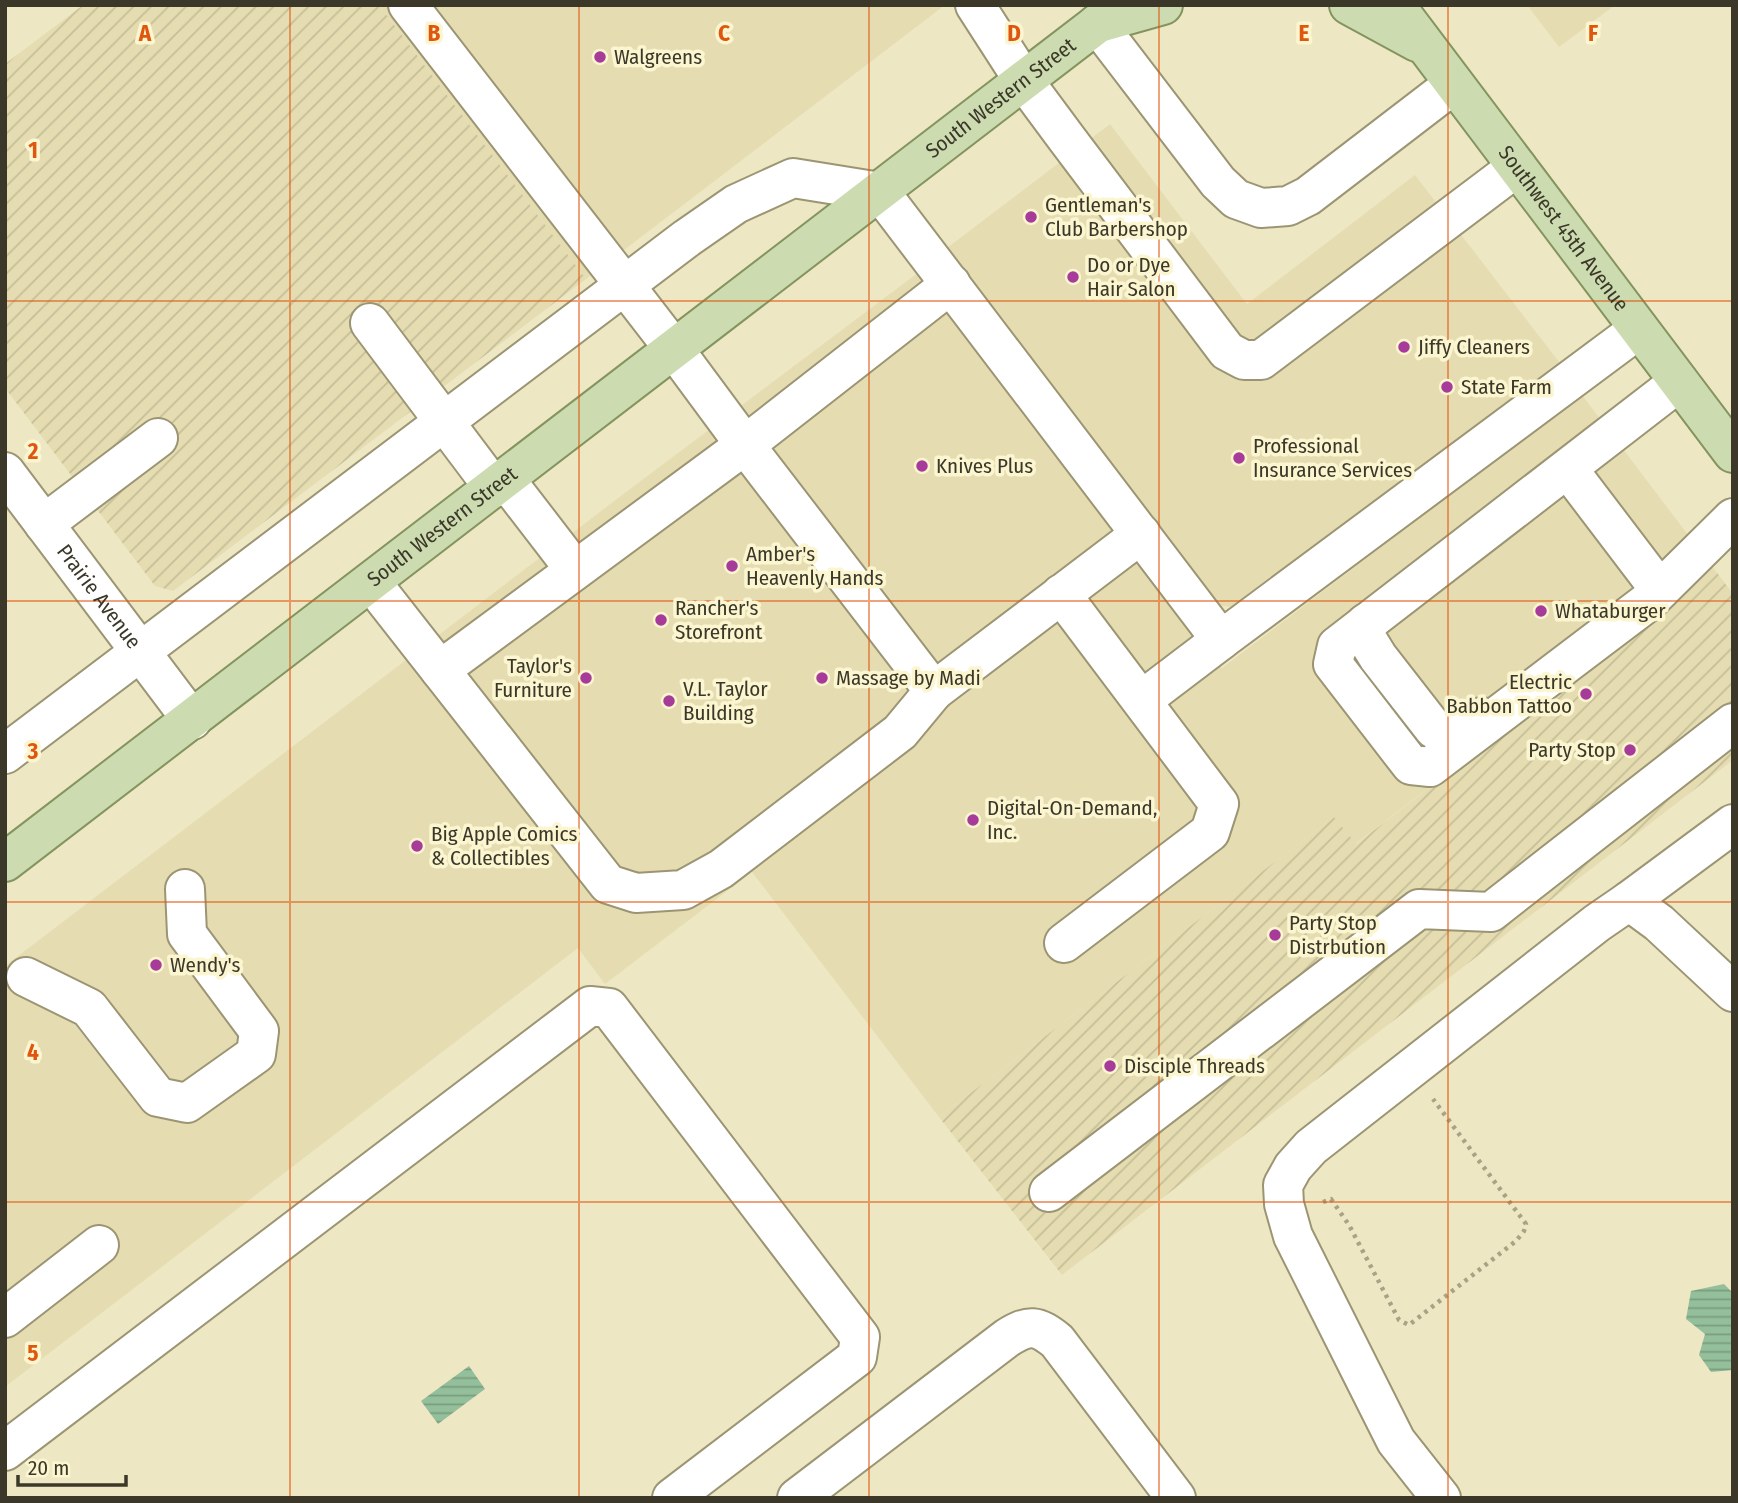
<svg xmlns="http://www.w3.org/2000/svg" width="1738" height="1503" font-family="'Fira Sans Condensed',sans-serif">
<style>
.built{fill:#e5ddb1}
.industrial{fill:url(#industrial-furrows)}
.water{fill:url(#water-rules)}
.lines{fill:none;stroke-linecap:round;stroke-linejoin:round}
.minor-casing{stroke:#9b9573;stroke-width:42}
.major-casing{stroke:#84945f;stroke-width:42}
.path{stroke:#a8a287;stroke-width:4.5;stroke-dasharray:3.5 5;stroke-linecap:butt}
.minor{stroke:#fff;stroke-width:38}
.major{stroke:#cddcb0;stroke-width:38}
.grid{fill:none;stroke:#df570e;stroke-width:2;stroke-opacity:0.55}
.poi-dot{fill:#a73b9a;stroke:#fbf5d0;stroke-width:2.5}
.labels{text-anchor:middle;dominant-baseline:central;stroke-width:7;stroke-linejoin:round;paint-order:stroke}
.poi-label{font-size:21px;fill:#3b382a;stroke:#fbf5d0;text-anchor:start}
.street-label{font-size:21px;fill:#3b382a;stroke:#fbf5d0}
.grid-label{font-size:23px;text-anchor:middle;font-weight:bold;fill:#df570e;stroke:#fbf5d0;stroke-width:7;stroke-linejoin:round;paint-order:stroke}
</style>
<defs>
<pattern id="industrial-furrows" width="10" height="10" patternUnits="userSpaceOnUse" patternTransform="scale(1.75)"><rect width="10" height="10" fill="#e5ddb1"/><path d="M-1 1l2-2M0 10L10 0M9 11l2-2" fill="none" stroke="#c5be98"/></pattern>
<pattern id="water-rules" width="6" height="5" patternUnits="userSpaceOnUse" patternTransform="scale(1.75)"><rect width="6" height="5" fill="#94bf9b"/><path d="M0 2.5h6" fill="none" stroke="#7a9c7f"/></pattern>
</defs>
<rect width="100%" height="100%" fill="#eee7c3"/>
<path class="built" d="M379 5H945L586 279Z
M1527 5H1615L1559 47Z
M1110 124 1247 304 1415 175 1563 367 1246 608 1211 605 943 251Z
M919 272 1222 668 1582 395 1733 594 1473 754 1355 844 1334 817 939 1117 752 872 605 984 578 948 5 1387V966L630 489Z"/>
<path class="industrial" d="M83 5H379L586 279 173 591 155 586 5 388V64Z
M1714 569 1733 594V760L1062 1275 939 1117 1334 817 1356 844Z"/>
<path class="water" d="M1724 1284 1733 1293V1370L1711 1372 1699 1355 1705 1334 1686 1319 1691 1291Z
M469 1366 485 1389 438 1424 421 1401Z"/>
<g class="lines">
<g class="minor-casing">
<g id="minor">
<path d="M408 5 674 349 745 445 934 691 900 732 721 869 683 890 636 893 608 884 440 670"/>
<path d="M975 5 1024 81 1067 139 1227 351 1244 360H1261L1517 167"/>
<path d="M1097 24 1218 182 1236 199 1261 208 1288 206 1308 196 1454 84"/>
<path d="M370 323 494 488"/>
<path d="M1679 382 1337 646 1333 664 1411 765 1430 767 1649 601 1733 518"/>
<path d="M1568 469 1660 590"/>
<path id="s1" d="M5 472 192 720"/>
<path d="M505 479 575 570"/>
<path d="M44 524 158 438"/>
<path d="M371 582 440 670 745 445 951 284"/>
<path d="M1061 594 1219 804 1210 832 1064 943"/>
<path d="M1366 623 1367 639 1378 657 1434 729 1450 736 1467 728 1482 717"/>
<path d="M934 691 1141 534"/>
<path d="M1142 700 1221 640"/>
<path d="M5 754 687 238 736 204 793 178 880 192 1221 640 1639 329"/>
<path d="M1629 901 1733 824"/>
<path d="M26 977 89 1008 158 1097 187 1103 256 1054 259 1031 187 934 185 889"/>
<path d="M1049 1192 1419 909 1491 912 1733 723"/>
<path d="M5 1318 99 1245"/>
<path d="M5 1451 590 1006 609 1008 860 1337 857 1357 672 1498"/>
<path d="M797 1498 1007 1338C1029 1324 1037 1325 1057 1341L1176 1498"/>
<path d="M1441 1498 1396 1441 1293 1236 1284 1204 1283 1185 1293 1167 1311 1147 1597 923 1629 901 1659 923 1733 992"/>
</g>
</g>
<g class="major-casing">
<g id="major">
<path d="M1349 5 1417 42"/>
<path id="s2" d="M1395 5 1733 453"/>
<path d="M1099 23 1163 5"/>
<path id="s3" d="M5 862 1122 5"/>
</g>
</g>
<path class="path" d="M1323 1202 1331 1199 1349 1225 1399 1320 1409 1325 1516 1241 1524 1231 1526 1224 1433 1099"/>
<use href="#minor" class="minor"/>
<use href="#major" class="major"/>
</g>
<path class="grid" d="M290 5V1498M579 5V1498M869 5V1498M1159 5V1498M1448 5V1498M5 301H1733M5 601H1733M5 902H1733M5 1202H1733"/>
<g class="poi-dot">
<circle cx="600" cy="57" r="7"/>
<circle cx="1031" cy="217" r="7"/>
<circle cx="1073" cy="277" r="7"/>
<circle cx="1404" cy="347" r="7"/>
<circle cx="1447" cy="387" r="7"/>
<circle cx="1239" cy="458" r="7"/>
<circle cx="922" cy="466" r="7"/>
<circle cx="732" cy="566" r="7"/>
<circle cx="1541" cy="611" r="7"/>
<circle cx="661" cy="620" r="7"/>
<circle cx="586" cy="678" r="7"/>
<circle cx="822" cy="678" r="7"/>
<circle cx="1586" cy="694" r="7"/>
<circle cx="669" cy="701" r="7"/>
<circle cx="1630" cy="750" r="7"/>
<circle cx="973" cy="820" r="7"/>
<circle cx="417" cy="846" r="7"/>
<circle cx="1275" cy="935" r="7"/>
<circle cx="156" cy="965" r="7"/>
<circle cx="1110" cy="1066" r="7"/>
</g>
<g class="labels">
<g class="poi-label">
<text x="614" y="57">Walgreens</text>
<text x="1045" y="205">Gentleman's<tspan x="1045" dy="24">Club Barbershop</tspan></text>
<text x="1087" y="265">Do or Dye<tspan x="1087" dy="24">Hair Salon</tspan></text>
<text x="1418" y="347">Jiffy Cleaners</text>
<text x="1461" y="387">State Farm</text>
<text x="1253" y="446">Professional<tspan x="1253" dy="24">Insurance Services</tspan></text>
<text x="936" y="466">Knives Plus</text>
<text x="746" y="554">Amber's<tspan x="746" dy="24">Heavenly Hands</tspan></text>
<text x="675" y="608">Rancher's<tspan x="675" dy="24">Storefront</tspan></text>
<text x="1555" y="611">Whataburger</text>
<text x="572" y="666" text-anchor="end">Taylor's<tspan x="572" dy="24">Furniture</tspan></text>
<text x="836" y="678">Massage by Madi</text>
<text x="1572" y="682" text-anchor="end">Electric<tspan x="1572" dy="24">Babbon Tattoo</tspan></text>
<text x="683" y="689">V.L. Taylor<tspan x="683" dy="24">Building</tspan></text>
<text x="1616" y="750" text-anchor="end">Party Stop</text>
<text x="987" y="808">Digital-On-Demand,<tspan x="987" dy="24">Inc.</tspan></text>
<text x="431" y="834">Big Apple Comics<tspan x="431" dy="24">&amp; Collectibles</tspan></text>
<text x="1289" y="923">Party Stop<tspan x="1289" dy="24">Distrbution</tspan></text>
<text x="170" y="965">Wendy's</text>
<text x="1124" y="1066">Disciple Threads</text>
</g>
<g class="street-label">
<text stroke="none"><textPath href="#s3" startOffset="1255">South Western Street</textPath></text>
<text stroke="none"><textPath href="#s2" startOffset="280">Southwest 45th Avenue</textPath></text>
<text stroke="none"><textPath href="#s3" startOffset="551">South Western Street</textPath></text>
<text stroke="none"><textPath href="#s1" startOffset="156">Prairie Avenue</textPath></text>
</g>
</g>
<g class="grid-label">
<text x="145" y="41">A</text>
<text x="434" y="41">B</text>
<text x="724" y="41">C</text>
<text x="1014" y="41">D</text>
<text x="1304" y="41">E</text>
<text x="1593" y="41">F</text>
<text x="33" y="158">1</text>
<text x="33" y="459">2</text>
<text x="33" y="759">3</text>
<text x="33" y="1060">4</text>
<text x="33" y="1361">5</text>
</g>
<rect width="1738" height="1503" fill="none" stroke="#3b382a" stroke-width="14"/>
<path d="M18 1475v10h108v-10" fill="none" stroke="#3b382a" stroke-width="3.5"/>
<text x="28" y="1475" font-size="21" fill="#3b382a" stroke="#fbf5d0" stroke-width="5" paint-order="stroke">20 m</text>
</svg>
